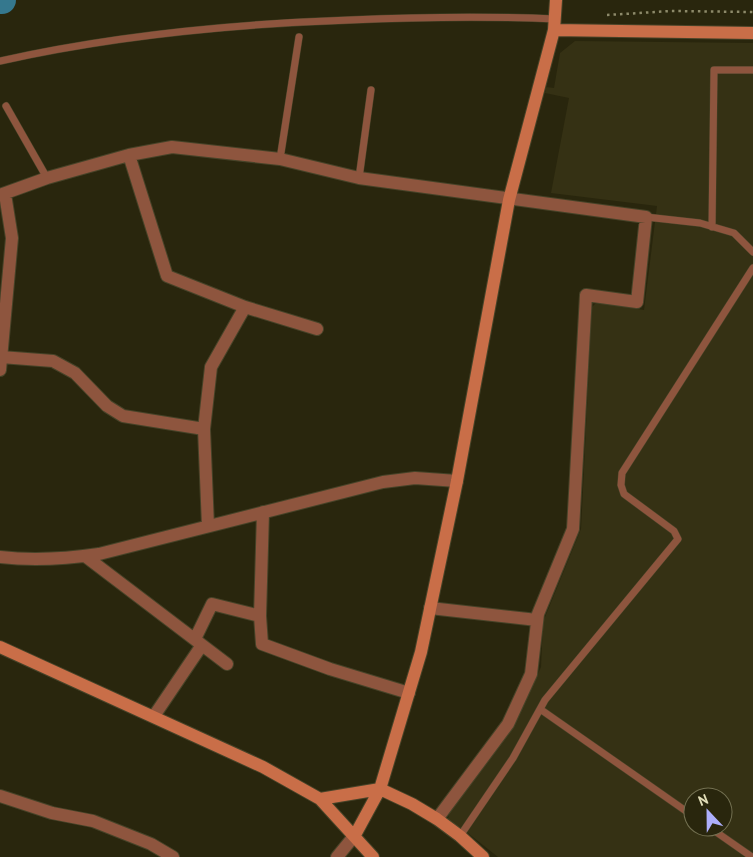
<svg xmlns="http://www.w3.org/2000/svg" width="753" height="857" font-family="'PT Sans',sans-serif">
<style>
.built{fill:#353114;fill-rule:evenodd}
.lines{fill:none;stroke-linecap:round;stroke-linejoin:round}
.river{stroke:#35788e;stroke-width:28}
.lane-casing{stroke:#474328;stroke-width:8}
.street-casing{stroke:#474328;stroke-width:14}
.secondary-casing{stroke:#474328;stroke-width:14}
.path{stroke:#8d8a6a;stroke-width:2.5;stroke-dasharray:2.5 4;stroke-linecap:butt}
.lane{stroke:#8e553e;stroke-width:7}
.street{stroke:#8e553e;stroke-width:12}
.secondary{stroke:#c96e48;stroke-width:12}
</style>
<rect width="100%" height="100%" fill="#29260d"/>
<path class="built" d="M575 41 753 43V857H498L464 830 448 819 450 808 516 721 541 667 543 622 581 529 592 307 595 304 601 303 644 310 657 206 551 193 569 98 545 93 546 87 554 88 560 53ZM693 797H723V827H693Z"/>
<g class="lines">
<path class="river" d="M0 0H2"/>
<g class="lane-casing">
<path id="lane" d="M0 61C116 35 232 24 350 20 419 17 487 16 555 19
M6 106 47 178
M280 159 299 37
M359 178 371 90
M646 217 700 223 734 233 753 252
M712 227 714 70H753
M540 709 693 816
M709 827 752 857
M460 836 513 758 545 700 678 539 674 531 624 494 621 485 622 473 753 268"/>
</g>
<g class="street-casing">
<path id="street" d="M129 155 167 276 245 307 317 329
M0 195 47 178 129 155 172 147 280 159 359 178 646 217 637 302 586 295 573 529 538 614 531 674 508 724 437 819
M1 357 53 361 75 373 107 406 123 416 204 429
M0 370 12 238 5 194
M208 526 204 429 211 367 245 307
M85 556 227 664
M0 557C34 561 65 559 99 554L383 482 415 478 457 481
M430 608 537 620
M260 616 263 512
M195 639 212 604 260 616 262 644 330 669 409 693
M154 716 202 645
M0 796 52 813 93 821 151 844 173 857
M337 857 355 835"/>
</g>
<g class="secondary-casing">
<path id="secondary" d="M554 30 753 33
M0 647 263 767 320 799 373 857
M320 799 380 789 412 804 437 819 460 836 483 857
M355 835 380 789 421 652 457 481 509 200 554 30 556 0"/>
</g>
<path class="path" d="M607 15 671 11 753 12"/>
<use href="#lane" class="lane"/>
<use href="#street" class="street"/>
<use href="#secondary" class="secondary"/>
</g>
<g transform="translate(708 812) rotate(338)"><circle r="24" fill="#29260d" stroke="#737051"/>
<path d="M0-4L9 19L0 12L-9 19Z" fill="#adaffb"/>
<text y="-8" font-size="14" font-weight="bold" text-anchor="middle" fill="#e2deb8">N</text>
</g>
</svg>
